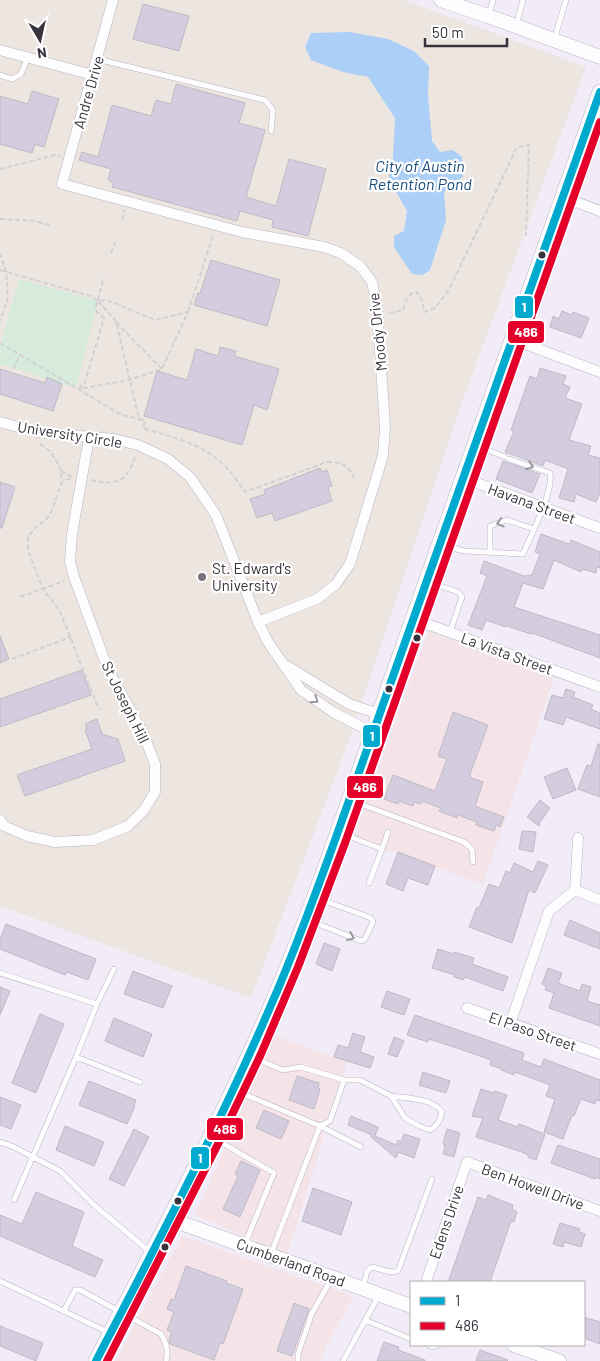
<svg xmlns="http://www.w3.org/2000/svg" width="600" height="1361" font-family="Barlow,sans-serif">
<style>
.commercial{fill:#f4e3e7}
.education{fill:#ede6e0}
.green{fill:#d6ebdc}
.water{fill:#accff7}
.building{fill:#d4cddf;stroke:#bebac4}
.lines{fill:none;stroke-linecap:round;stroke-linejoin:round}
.lane-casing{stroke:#b8b4be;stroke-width:6}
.street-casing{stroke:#b8b4be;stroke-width:11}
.secondary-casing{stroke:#b8b4be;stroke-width:15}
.primary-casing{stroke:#b8b4be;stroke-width:16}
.path{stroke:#d2d0d4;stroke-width:2;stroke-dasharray:5 2.5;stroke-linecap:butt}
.lane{stroke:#fdfcfe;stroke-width:5}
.street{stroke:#fdfcfe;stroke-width:10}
.secondary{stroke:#fdfcfe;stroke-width:14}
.primary{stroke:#fdfcfe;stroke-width:15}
.bus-1-casing{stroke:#fff;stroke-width:11}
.bus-2-casing{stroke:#fff;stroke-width:11}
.bus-1{stroke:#00a9ce;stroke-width:8}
.bus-2{stroke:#e4002b;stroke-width:8}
.oneway{stroke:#9a989e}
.bus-dot{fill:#37333d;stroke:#fff;stroke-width:2}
.poi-dot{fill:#78747e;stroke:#fff;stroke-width:2}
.labels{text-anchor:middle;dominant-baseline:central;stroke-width:4.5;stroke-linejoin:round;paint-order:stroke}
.street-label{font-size:15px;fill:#37333d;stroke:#fff}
.poi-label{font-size:15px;fill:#37333d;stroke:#fff;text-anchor:start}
.water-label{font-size:16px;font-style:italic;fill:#144a79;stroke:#fff}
.line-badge{stroke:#fff;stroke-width:2}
.badge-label{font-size:14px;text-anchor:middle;font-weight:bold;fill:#fff}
</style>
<rect width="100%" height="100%" fill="#f1ecf8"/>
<path class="commercial" d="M428 631 554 678 483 884 353 838Z
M275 1035 347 1063 287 1255 195 1215Z
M182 1236 353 1296 319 1361H116Z"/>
<path class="education" d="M0 0H404L586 67 460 408 347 746 251 998 0 906Z"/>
<path class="green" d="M19 279 98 301 76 388 0 364V345Z"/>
<path class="water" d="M349 32 388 39 414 51 429 66 428 95 432 141 440 152 453 150 462 157 463 177 444 192 446 220 430 270 423 275 412 274 394 247V236L404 231 407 211 395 190 387 185 393 157 395 118 368 77 343 72 311 60 305 47 311 33Z"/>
<path class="building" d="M143 4 189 16 179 51 133 39Z
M176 84 245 103 239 123 265 130 246 197 276 206 289 159 326 169 308 236 272 227 273 220 240 211 237 221 112 187 113 184 108 179 111 169 79 160 82 152 98 157 112 105 151 116 156 100 171 104Z
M32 91 59 99 44 147 35 144 32 153 0 144V96L28 104Z
M211 260 280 280 267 326 194 305 198 293H200Z
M562 311 572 315 573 312 589 318 581 338 550 327 553 316 559 319Z
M220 347 236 351 234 356 279 369 267 410 254 405 242 445 144 416 157 371 187 380 196 349 218 356Z
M540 368 566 376 563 384 570 387 565 398 582 404 569 440 591 446 588 455 600 458V492L596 502 576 494 574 502 559 498 568 469 545 460 543 466 505 452 514 431 511 430 530 376 537 379Z
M0 369 45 383 47 377 62 384 53 411 0 394Z
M503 461 540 474 532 493 496 479Z
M320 468 322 472 327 470 332 486 328 487 332 501 275 521 272 513 257 518 250 499 265 494 264 490Z
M0 482 15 487 2 528H0Z
M541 534 569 544 571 540 600 552V568L597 567 596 573 582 569 581 572 554 560 543 589 523 583 514 607 600 635V658L532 633 531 634 507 626 506 627 486 620 482 630 468 625 487 576 480 573 484 561 524 576 532 575 540 554 535 552Z
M0 636 9 659 0 663Z
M82 670 91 695 0 727V699Z
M566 689 575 692 573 697 593 705 591 709 600 713V729L566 717 563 725 544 719 552 695 563 698Z
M453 712 488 725 469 777 483 782 475 806 504 817 500 827 496 825 494 831 476 825 477 822 458 815 457 818 439 811 441 808 422 801 421 804 414 802 413 806 399 801 398 804 384 799 393 775 435 791 447 759 438 756Z
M97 719 102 734 118 739 125 761 25 796 17 775 92 749 85 730 87 729 85 724Z
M598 744H600V797L578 789 587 765 591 766Z
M567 768 576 790 553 799 544 777Z
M540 800 550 808 541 821 540 820 539 826 527 817Z
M522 831 536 832 533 852 519 849Z
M398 852 435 866 428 885 408 878 403 891 386 884Z
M538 861 548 865 535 893 529 890 512 943 469 927 477 907 479 908 489 884 499 888 506 871 510 873 514 863 533 872Z
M570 920 600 933V949L564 935Z
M6 924 96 959 88 980 67 972 65 975 0 949V940Z
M324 943 340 949 332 971 316 964Z
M438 949 454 954V952L474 958 472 964 508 977 503 991 465 977 463 980 454 977 455 975 432 968Z
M548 968 562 973 558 983 580 991 582 984 591 987 587 1001 600 1005V1026L549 1008 554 993 545 990 546 986 542 984Z
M133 971 172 986 163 1008 124 994Z
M0 987 10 991 0 1015Z
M387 991 410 999 404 1015 381 1007Z
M40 1014 64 1024 36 1093 12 1083Z
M415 1015 524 1053 522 1060 541 1067 544 1059 600 1080V1101L596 1100 595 1104 581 1099 574 1116 572 1115 563 1139 544 1132 555 1099 546 1096 550 1085 515 1072 514 1075 501 1070 502 1069 490 1065 491 1060 457 1048 429 1039 428 1042 407 1035Z
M114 1018 152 1034 143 1057 105 1041Z
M353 1033 365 1037 360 1052 374 1057 370 1068 334 1057 338 1045 348 1048Z
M394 1037 404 1041 397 1057 388 1054Z
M423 1072 450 1081 446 1093 419 1085Z
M297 1076 319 1083 318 1088 320 1089 314 1109 289 1100Z
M89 1081 136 1100 134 1105 135 1106 127 1124 79 1105Z
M481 1089 494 1093 495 1091 507 1095 498 1120 518 1127 519 1124 545 1134 536 1160 528 1157V1155L522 1152 476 1137 483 1118 472 1116Z
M0 1097 21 1105 11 1129 0 1125Z
M264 1110 289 1121 281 1139 256 1128Z
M351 1116 378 1127 375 1136 396 1145 398 1140 401 1142 404 1134 420 1139 414 1158 398 1152 396 1158 371 1137 372 1135 348 1125Z
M65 1126 104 1142 94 1166 56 1150Z
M134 1129 149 1137 124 1186 109 1179Z
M447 1129 460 1133 454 1157 443 1154 445 1145 443 1144Z
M558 1145 600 1159V1179L596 1177 595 1179 551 1163Z
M241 1161 260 1170 240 1217 223 1209 238 1176 235 1174Z
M313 1188 352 1202 341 1235 302 1221Z
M36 1192 84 1212 72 1246 103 1260 95 1277 0 1236V1215L22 1224Z
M488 1195 513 1205 512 1209 517 1212 514 1222 511 1221 490 1282H448L478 1197 486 1200Z
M560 1223 580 1229 579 1232 585 1234 581 1247 564 1242 563 1247 553 1244Z
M186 1266 227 1281 226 1283 243 1289 223 1344 220 1343 214 1360 170 1344 169 1340 172 1332 167 1330 174 1312 167 1309 171 1299 174 1300Z
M294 1303 309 1309 292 1356 277 1351Z
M584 1317 600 1322V1344L584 1338Z
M0 1326 43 1343 36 1361 0 1346Z
M384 1342 399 1347 398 1350 425 1360V1361H377Z
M480 1350 508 1360 507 1361H476Z"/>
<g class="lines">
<g class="lane-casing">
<path id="lane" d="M489 14 493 0
M516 26 523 0
M554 40 566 0
M97 59 265 100 273 110 271 131
M0 75 12 79 21 74 28 57
M478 446 505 457
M442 545 464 551 523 554C531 535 554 491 550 473L509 459
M490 551V526L507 520 534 529
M429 582 458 592 462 597 450 632
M352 801 464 842 472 849 473 862
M340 833 382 849 369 883
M382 849 388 832
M308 920 361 941 365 939 373 922 371 918 317 898
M0 973 97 1004 76 1057 14 1200
M97 1004 114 969
M76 1057 140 1082
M251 1057 283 1070 301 1067 344 1080 330 1121 320 1126 361 1147
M344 1080H360L391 1096 405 1118 419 1126 430 1130C438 1125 440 1121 442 1112 433 1098 406 1098 391 1096
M234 1090 320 1126 271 1254
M212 1137 274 1173 245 1244
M0 1142 12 1146 60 1171 94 1205 149 1251
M0 1281 110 1333
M363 1288 367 1271 372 1267C381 1269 390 1274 398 1271L432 1179
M64 1311 75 1290H80L161 1334C166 1343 169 1351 166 1361
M365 1320 411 1339
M428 1345 433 1347 439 1345
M298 1361V1354L312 1313 332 1278
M343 1361 379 1295"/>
</g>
<g class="street-casing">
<path id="street" d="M113 0 62 184 242 232 324 247 341 253 360 266 372 282 377 306 385 427 383 455 379 469 350 564 336 584 317 599 258 622
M0 50 93 75
M563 197 600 211
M512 339 600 372
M0 422 37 432 114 439 138 445 168 459 190 477 216 515 258 622 268 642 301 690 333 712 373 733
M463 478 600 528
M413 619 600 687
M287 666 349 704 379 714
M0 820 4 826 27 836 55 842 93 840 128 826 144 810 155 792V764L143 733 109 672 74 577 70 561 72 534 89 438
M575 890 578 838
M575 890 600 900
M467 1008 600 1054
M510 1024 549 911 575 890
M426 1282 467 1162 600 1211"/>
</g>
<g class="secondary-casing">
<path id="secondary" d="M441 0 488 16 600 57
M170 1219 411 1306
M514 1345 559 1361"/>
</g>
<g class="primary-casing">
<path id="primary" d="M96 1361C157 1243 219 1126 272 1004 318 896 354 784 393 675 463 480 532 286 600 92"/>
</g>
<path class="path" d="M0 169 55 155 60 156
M0 219 34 221 50 225
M122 220 124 210
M0 253 6 272 8 297 0 321
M111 253 116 240
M0 270 90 296 98 301 107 300 155 320 188 312 162 369 129 380 79 389
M98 301 116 321 139 419 145 421 143 428C193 444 215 446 245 492L327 462C340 461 350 466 354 478
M188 312 213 236
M389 313 403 310 406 300 412 293 417 292 422 300 424 312 435 308 449 290 517 147 529 145 526 236
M116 322 162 369
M0 343 122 415 139 419
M0 385 8 382 20 354
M79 389 85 382 104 318 97 312 96 306 104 277
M40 444 50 451 57 462 61 471 62 482 52 510 46 520 36 527 28 537V550L43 589 60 611 99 710
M61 471 72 477 62 482
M91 480C119 487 127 480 136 455
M20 597 64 581
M12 659 71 637"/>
<use href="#lane" class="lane"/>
<use href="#street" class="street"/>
<use href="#secondary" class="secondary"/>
<use href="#primary" class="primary"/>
<g class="bus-1-casing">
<path id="bus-1" d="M96 1361C157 1244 219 1127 271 1005 295 951 315 895 335 840L600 92"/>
</g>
<g class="bus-2-casing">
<path id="bus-2" d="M107 1361 218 1144 261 1054 298 967 345 843 600 122"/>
</g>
<use href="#bus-1" class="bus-1"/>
<use href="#bus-2" class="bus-2"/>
</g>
<defs><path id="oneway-chevron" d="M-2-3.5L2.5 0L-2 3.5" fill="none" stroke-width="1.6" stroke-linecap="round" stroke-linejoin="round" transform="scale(1.25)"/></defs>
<g class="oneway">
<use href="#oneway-chevron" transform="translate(530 466) rotate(20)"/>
<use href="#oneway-chevron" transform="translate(500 523) rotate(164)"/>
<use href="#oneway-chevron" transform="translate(315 700) rotate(35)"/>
<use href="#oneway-chevron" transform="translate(351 937) rotate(22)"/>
</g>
<g class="bus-dot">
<circle cx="542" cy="255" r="4.5"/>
<circle cx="417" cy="638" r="4.5"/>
<circle cx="389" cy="689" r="4.5"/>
<circle cx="178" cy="1201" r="4.5"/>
<circle cx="165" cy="1247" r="4.5"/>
</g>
<circle class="poi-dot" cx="202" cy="577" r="5"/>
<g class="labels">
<g class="street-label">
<text transform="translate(88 92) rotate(-74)">Andre Drive</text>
<text transform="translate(377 332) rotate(-96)">Moody Drive</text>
<text transform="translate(70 434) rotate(9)">University Circle</text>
<text transform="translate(532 503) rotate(20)">Havana Street</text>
<text transform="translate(507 653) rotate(20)">La Vista Street</text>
<text transform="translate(126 702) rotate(64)">St Joseph Hill</text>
<text transform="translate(533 1031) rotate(19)">El Paso Street</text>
<text transform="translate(533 1186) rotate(20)">Ben Howell Drive</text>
<text transform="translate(446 1222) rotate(-71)">Edens Drive</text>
<text transform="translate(291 1262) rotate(20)">Cumberland Road</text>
</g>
<g class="poi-label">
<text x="212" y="568">St. Edward's<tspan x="212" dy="17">University</tspan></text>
</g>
<g class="water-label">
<text x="420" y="165">City of Austin<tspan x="420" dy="18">Retention Pond</tspan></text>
</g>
</g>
<g class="line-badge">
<rect x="514" y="295" width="20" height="24" rx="5" fill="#00a9ce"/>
<rect x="507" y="320" width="38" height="24" rx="5" fill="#e4002b"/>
<rect x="362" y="724" width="19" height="24" rx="5" fill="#00a9ce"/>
<rect x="346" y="775" width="38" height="24" rx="5" fill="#e4002b"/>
<rect x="206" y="1117" width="38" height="24" rx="5" fill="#e4002b"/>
<rect x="190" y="1146" width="20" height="24" rx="5" fill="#00a9ce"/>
</g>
<g class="badge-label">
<text x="524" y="312">1</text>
<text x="526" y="337">486</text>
<text x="372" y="741">1</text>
<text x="365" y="792">486</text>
<text x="225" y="1134">486</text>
<text x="200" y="1163">1</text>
</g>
<rect x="410" y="1281" width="175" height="65" fill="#ffffff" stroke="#afadb1"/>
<rect x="420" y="1297" width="25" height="8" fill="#00a9ce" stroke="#afadb1"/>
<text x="455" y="1306" font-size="15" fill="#37333d">1</text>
<rect x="420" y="1322" width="25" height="8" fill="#e4002b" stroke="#afadb1"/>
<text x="455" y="1331" font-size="15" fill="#37333d">486</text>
<g transform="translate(40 40) rotate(171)" stroke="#ffffff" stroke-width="4" paint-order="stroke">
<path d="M0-4L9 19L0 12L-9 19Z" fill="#37333d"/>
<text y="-8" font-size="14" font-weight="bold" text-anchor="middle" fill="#37333d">N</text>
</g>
<path d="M425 38v8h82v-8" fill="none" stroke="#37333d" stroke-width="2.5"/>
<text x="432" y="38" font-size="15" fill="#37333d" stroke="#ffffff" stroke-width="4" paint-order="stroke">50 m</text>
</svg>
